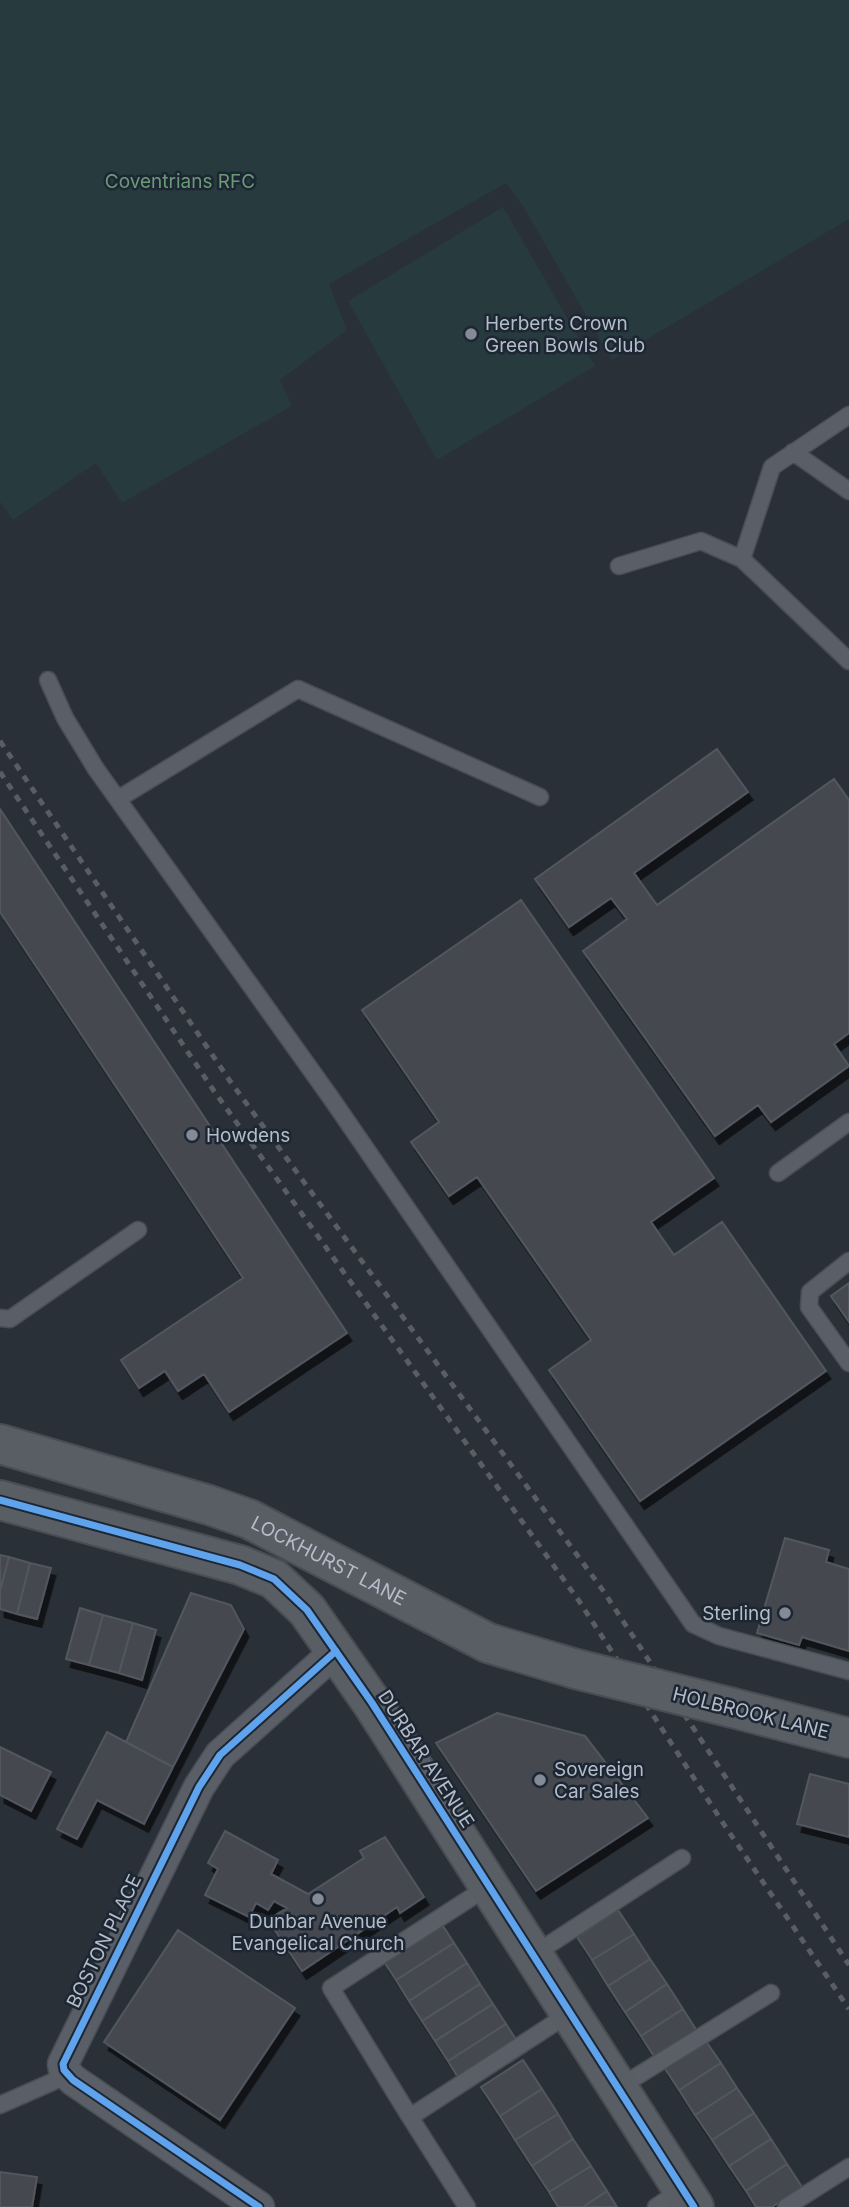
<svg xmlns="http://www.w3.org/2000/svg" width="849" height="2207" font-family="Inter,sans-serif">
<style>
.green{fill:#273a3e}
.building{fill:#444950;stroke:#52575f;stroke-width:2;filter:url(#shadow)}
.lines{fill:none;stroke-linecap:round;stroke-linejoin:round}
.lane-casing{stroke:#484c53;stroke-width:19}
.street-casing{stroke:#484c53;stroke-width:33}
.secondary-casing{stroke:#484c53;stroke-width:42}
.lane{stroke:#5a5e66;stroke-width:16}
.street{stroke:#5a5e66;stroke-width:30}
.secondary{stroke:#595d64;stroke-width:38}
.rail{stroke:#595d64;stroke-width:5;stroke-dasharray:7 7;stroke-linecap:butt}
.secondary-bridge-casing{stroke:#484c53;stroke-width:42;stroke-linecap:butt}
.secondary-bridge{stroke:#595d64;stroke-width:38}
.cycleway-casing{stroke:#1d2633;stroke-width:11}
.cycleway{stroke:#60a3ed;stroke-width:7}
.poi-dot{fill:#848b96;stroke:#1d2633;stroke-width:2.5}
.labels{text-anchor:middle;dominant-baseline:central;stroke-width:5;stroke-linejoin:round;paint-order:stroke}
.park-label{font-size:19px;fill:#6b9a76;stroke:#1d2633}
.poi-label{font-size:19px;fill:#b4bcc9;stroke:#1d2633;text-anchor:start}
.street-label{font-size:19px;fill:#b4bcc9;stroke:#1d2633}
</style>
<defs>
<filter id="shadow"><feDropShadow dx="4.5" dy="8" stdDeviation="0" flood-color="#0009"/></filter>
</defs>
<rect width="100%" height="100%" fill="#2a3038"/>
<path class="green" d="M0 0H849V219L612 360 523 206 506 183 329 284 347 330 280 380 292 406 122 503 96 463 13 520 0 502Z
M503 207 595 366 437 460 348 301Z"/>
<path class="building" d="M717 749 748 792 634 873 657 905 834 779 849 800V1033L834 1044 849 1066 771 1122 758 1105 715 1136 583 951 627 919 611 898 569 927 535 879Z
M0 809 347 1333 229 1412 204 1374 178 1391 165 1371 139 1388 121 1360 243 1278 0 912Z
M521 900 714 1178 651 1222 674 1255 722 1222 826 1371 640 1501 549 1370 591 1340 477 1177 449 1196 411 1142 439 1122 362 1010Z
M849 1283V1322L831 1296Z
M785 1538 829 1550 826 1562 849 1569V1651L802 1637 799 1645 757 1633Z
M0 1555 9 1557 0 1591Z
M9 1557 30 1563 17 1614 0 1609V1591Z
M30 1563 51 1568 37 1619 17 1614Z
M191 1593 231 1605 244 1629 173 1767 126 1742Z
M80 1608 103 1615 89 1665 66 1659Z
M103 1615 133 1623 119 1673 89 1665Z
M133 1623 156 1630 142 1680 119 1673Z
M497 1713 585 1736 648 1818 536 1891 436 1743Z
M107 1732 173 1767 144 1824 97 1800 77 1839 57 1829Z
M0 1747 51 1772 31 1811 0 1795Z
M810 1774 849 1784V1837L797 1824Z
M225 1831 278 1860 271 1874 308 1894 364 1858 360 1851 385 1837 424 1897 400 1913 397 1907 302 1971 268 1920 287 1908 274 1901 268 1910 256 1903 249 1917 205 1895 218 1869 208 1863Z
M618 1910 634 1934 592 1960 577 1937Z
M443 1926 454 1943 396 1980 385 1963Z
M178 1930 295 2008 220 2120 104 2042Z
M634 1934 650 1959 608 1986 592 1960Z
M454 1943 467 1963 409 2001 396 1980Z
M650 1959 667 1984 625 2012 608 1986Z
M467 1963 480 1984 422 2021 409 2001Z
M480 1984 493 2004 435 2041 422 2021Z
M667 1984 683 2009 641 2036 625 2012Z
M493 2004 506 2024 448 2061 435 2041Z
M683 2009 697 2031 655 2058 641 2036Z
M506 2024 517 2041 459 2079 448 2061Z
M705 2040 721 2063 679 2090 664 2067Z
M523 2060 542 2089 500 2116 481 2087Z
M721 2063 737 2088 695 2115 679 2090Z
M737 2088 754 2113 712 2140 695 2115Z
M542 2089 558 2114 515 2140 500 2116Z
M754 2113 771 2139 729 2166 712 2140Z
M558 2114 573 2139 532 2166 515 2140Z
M573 2139 591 2166 549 2192 532 2166Z
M771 2139 787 2164 746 2191 729 2166Z
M787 2164 802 2187 772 2207H756L746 2191Z
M591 2166 607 2191 583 2207H558L549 2192Z
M0 2172 37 2177 32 2207H0Z
M607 2191 617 2207H583Z"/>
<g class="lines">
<g class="lane-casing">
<path id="lane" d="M793 452 849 491
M742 559 772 467 849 415
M619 566 701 541 742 559 849 661
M48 680 65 718 96 769 331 1098 693 1624 719 1636 849 1671
M118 799 298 689 540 797
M778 1173 849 1122
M849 1261 810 1292 809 1307 849 1363
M0 1318 10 1319 138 1230
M489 1886 331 1988 410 2117 570 2013
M533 1955 682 1858
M618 2088 771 1993
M0 2105 68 2075
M410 2117 467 2207
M656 2207 683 2189
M786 2207 849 2167"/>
</g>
<g class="street-casing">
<path id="street" d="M259 2207 73 2080 64 2070 63 2064 199 1787 220 1755 336 1651"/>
</g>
<g class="secondary-casing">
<g id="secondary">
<path id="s1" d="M0 1444 209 1505 249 1519 488 1643 576 1669"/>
<path d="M0 1500 240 1565 274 1579 307 1610 372 1703 694 2207"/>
<path d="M733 1708 849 1738"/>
</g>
</g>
<use href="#lane" class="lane"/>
<use href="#street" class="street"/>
<use href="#secondary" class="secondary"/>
<path class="rail" d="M0 741 230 1081 602 1589 849 1965
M0 772 214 1091 579 1601 725 1826 849 2009"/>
<g class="secondary-bridge-casing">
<path id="secondary-bridge" d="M576 1669 733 1708"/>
</g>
<use href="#secondary-bridge" class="secondary-bridge"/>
<g class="cycleway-casing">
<path id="cycleway" d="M0 1500 240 1565 274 1579 307 1610 372 1703 694 2207
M259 2207 73 2080 64 2070 63 2064 199 1787 220 1755 336 1651"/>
</g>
<use href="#cycleway" class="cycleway"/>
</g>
<g class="poi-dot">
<circle cx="471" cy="334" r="7"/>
<circle cx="192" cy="1135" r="7"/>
<circle cx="785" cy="1613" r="7"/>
<circle cx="540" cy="1780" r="7"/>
<circle cx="318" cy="1899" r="7"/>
</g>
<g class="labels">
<g class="park-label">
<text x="180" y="181">Coventrians RFC</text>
</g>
<g class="poi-label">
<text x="485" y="323">Herberts Crown<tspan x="485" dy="22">Green Bowls Club</tspan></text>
<text x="206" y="1135">Howdens</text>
<text x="771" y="1613" text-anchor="end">Sterling</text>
<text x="554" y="1769">Sovereign<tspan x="554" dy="22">Car Sales</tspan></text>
<text x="318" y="1921" text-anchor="middle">Dunbar Avenue<tspan x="318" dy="22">Evangelical Church</tspan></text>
</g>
<g class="street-label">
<text stroke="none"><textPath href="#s1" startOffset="350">LOCKHURST LANE</textPath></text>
<text transform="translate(751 1713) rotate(14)">HOLBROOK LANE</text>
<text transform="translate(426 1759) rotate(57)">DURBAR AVENUE</text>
<text transform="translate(104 1941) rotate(-64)">BOSTON PLACE</text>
</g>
</g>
</svg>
